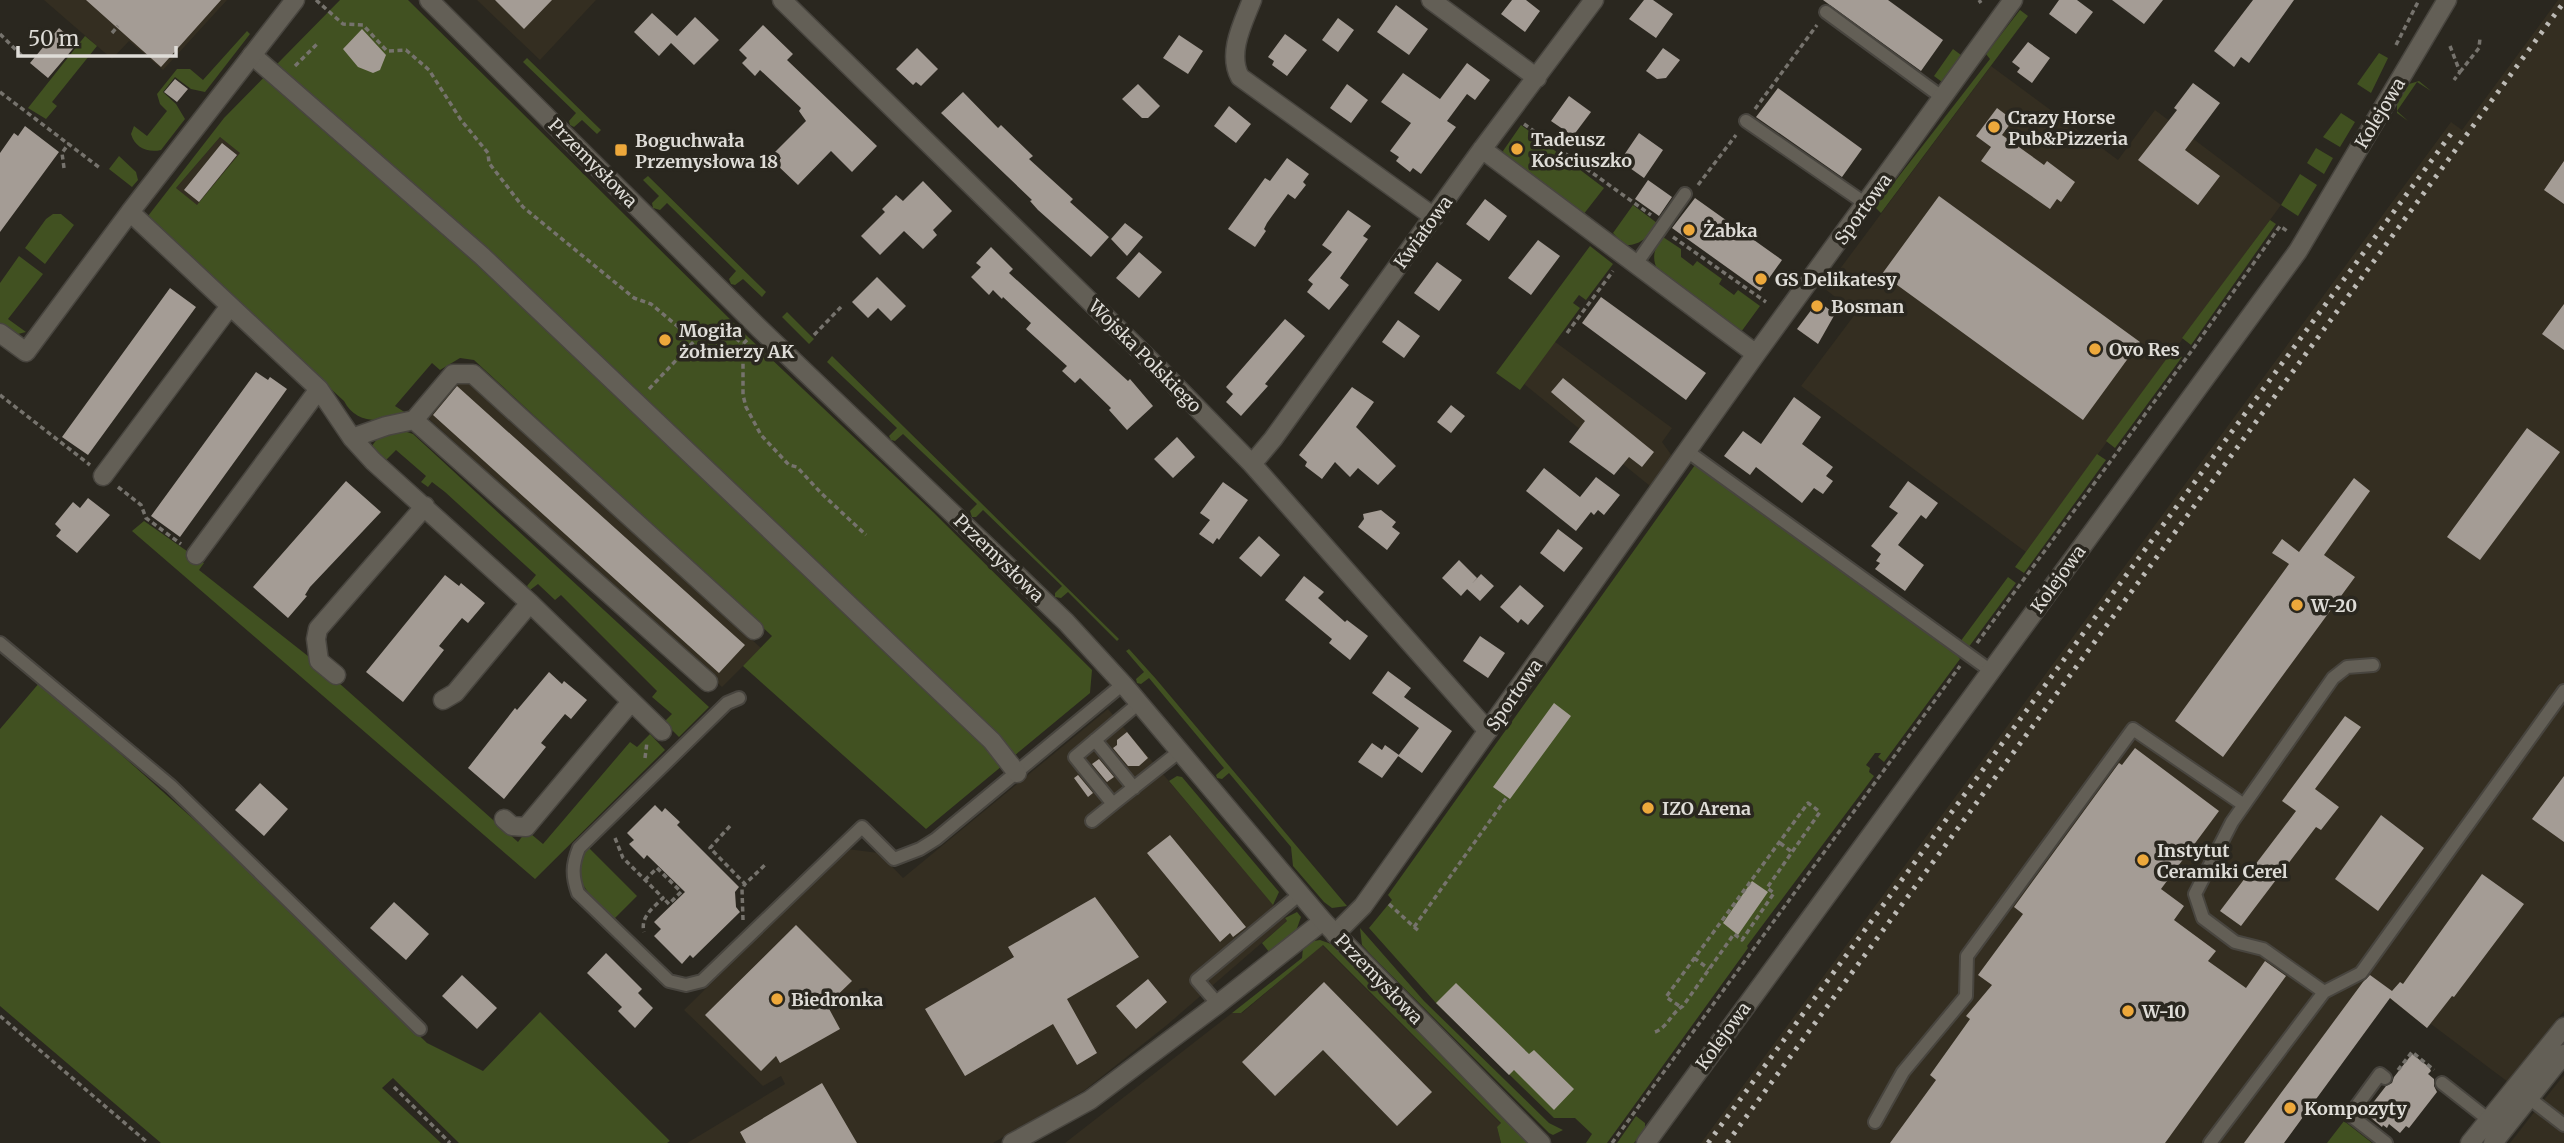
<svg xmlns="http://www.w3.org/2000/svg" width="2564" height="1143" font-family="Merriweather,serif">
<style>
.built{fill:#342e21}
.green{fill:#415121;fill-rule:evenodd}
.building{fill:#a49c95}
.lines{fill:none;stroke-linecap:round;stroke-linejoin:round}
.service-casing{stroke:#48453f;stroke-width:16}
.pedestrian-casing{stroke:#48453f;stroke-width:21}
.minor-casing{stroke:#48453f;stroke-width:21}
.tertiary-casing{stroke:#48453f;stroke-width:21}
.path{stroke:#76736d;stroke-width:3.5;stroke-dasharray:5 3.5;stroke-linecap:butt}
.service{stroke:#635f56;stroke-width:12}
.pedestrian{stroke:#635f56;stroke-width:18}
.minor{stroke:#635f56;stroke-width:18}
.tertiary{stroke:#635f56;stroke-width:18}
.rail{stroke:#bcbab5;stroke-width:5;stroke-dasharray:3.5 7;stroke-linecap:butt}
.poi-dot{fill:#eda83b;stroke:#2a271f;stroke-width:2.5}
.labels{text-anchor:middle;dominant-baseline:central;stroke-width:7;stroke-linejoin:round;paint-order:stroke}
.street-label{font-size:18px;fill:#dedcd7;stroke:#2a271f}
.poi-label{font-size:18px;font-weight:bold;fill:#dedcd7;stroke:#2a271f;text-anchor:start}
</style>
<rect width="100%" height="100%" fill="#2a271f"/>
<path class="built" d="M44 0H227L163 70 129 41 112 59Z
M477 0H596L540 60Z
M2558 0H2564V1011L2508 1082 2431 1024 2427 1028 2389 998 2284 1143H1701L2451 122 2462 130Z
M1991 66 2118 160 2155 110 2281 205 2026 552 1801 386 1856 313 1825 289Z
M220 137 241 153 197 206 176 188Z
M1554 341 1672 428 1662 442 1672 456 1650 486 1524 384Z
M463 378 761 648 722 687 427 417Z
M1108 709 1287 921 1167 1025 1085 1090 993 1143H687L785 1084 781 1076 763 1086 684 1010 847 849 879 853 903 878Z
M1322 945 1501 1124 1497 1127 1501 1143H1065L1232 1013H1242Z
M2564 1075V1143H2510L2539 1106Z"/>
<path class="green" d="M340 0H408L747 336 933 512 1092 670 1090 693 926 829 743 666 772 636 474 360 460 358 440 370 432 363 395 406 406 413C384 423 356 425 344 401L148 222V216L224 118ZM220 137 240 153 197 205 176 188Z
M2020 10 2028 16 1881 213 1875 207 1990 59 1986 54Z
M247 31 250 34 205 92 191 89 175 77 163 92 176 104 185 119 161 150C148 153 135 148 131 134L134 126 147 136 167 111 160 104 157 94 177 69H190L203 80Z
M85 36 97 46 52 102 57 106 46 119 28 108Z
M1953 49 1961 55 1942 82 1934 76Z
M2379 53 2388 58 2371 93 2357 84Z
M527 58 601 130 597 134 582 120 574 127 570 125 569 121 576 113 523 62Z
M2419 81 2431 91 2417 82 2397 111 2408 121 2397 113V104L2409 84Z
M2341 113 2355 122 2340 147 2323 137Z
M1521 125 1604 188 1583 215 1504 156 1503 151Z
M2316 148 2333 158 2324 174 2307 163Z
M119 156 136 172 138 180 132 187 109 169Z
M2300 174 2317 185 2298 216 2281 205Z
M648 176 766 292 762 297 743 279 735 285 731 284 729 279 736 271 667 203 660 210 653 208 652 203 659 196 643 180Z
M1633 205 1657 223C1648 236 1642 246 1624 245L1613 233Z
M53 214H61L74 225 45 264 25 248 46 219Z
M2270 220 2276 224 2191 345 2182 338Z
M1663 237 1681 249V257L1693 266 1697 261 1722 279 1719 284 1734 295 1738 290 1760 306 1741 332 1658 271C1651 258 1654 248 1663 237Z
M1590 246 1613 264 1586 300 1579 295 1573 303 1580 308 1520 390 1496 373Z
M19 256 43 274 8 319 26 332 18 334 0 323V283Z
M787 312 814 339 809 344 782 317Z
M2173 350 2182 357 2115 448 2106 441Z
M832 356 1119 639 1117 641 1068 592 1061 598 1055 597V593L1062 586 983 510 976 517H972L970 511 977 504 903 434 895 441 891 440 889 436 897 428 827 362Z
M401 430 413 434 709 707 679 737 664 722 672 714 652 697 657 691 561 595 555 600 538 584 530 590 527 586 536 575 445 492 432 482 428 487 421 482 426 476 396 450 387 459H382L371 447 381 434Z
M2097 454 2106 460 2024 573 2015 567Z
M1695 465H1702L1954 650 1960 659 1884 762 1878 757 1881 753H1875L1866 765 1870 768 1869 772 1874 776 1747 946 1748 948 1607 1143H1586L1592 1134 1575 1118H1554L1436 1003 1369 928 1392 900 1388 895Z
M144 521 204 563 199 570 313 660 518 842 524 834H531L543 844 630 742 637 747 650 734 665 750 535 879 132 531Z
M2008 577 2016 583 1968 648 1960 642Z
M1129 649 1156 679 1347 906 1332 908 1324 902 1293 866 1291 847 1229 773 1222 779 1217 778 1216 775 1224 768 1149 678 1141 684 1137 683 1136 679 1144 672 1126 651Z
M40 682 200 825 427 1043 483 1071 540 1012 670 1141 667 1143H459L393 1078 382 1088 441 1143H161L0 1006V729Z
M1177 776 1182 777 1279 892 1273 905 1169 781Z
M588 847 637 896 614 919C594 899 563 876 588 847Z
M1297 912 1301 917 1296 931 1269 952 1262 943 1287 921 1285 918Z
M1360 928 1424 1001 1549 1123 1563 1130 1553 1135 1549 1133 1373 957 1362 945Z
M1320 940 1334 945 1528 1143H1501L1497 1127 1501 1123 1323 945 1241 1013H1232L1302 958 1303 948 1314 941Z
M1636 1116 1645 1123V1129L1634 1143H1617Z
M2344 1121 2372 1143H2327Z"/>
<path class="building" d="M86 0H221L161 67Z
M495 0H552L524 29Z
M1512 0H1526L1540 11 1525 32 1501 14Z
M1644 0H1653L1673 14 1656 38 1629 19Z
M1823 0H1888L1943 40 1921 71Z
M2059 0H2077L2093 12 2076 34 2049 14Z
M2112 0H2163L2144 24Z
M2253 0H2294L2249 63 2241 57 2234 67 2214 51Z
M1396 5 1428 29 1409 55 1377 32Z
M652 13 677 36 695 17 719 40 694 65 671 43 659 56 634 32Z
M1338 18 1354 30 1338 52 1322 40Z
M763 25 793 54 787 60 877 146 852 172 831 151 798 185 776 164 781 158 775 152 806 121 799 111 801 108 760 70 755 76 742 63 747 58 739 50Z
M59 28 77 44 48 78 30 63Z
M362 29 386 55 380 70 373 73 358 67 343 49Z
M1285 34 1307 50 1287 76 1272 65 1274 61 1268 57Z
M1179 35 1203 51 1188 74 1163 58Z
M2028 42 2050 58 2032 83 2017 72 2020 68 2012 62Z
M917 48 938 69 921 86 916 82 913 85 896 69Z
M1663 48 1680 60 1666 78 1657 79 1646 71Z
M1467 63 1490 80 1475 100 1467 94 1447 121 1456 127 1421 174 1413 168 1410 172 1396 161 1399 157 1390 151 1411 123 1381 102 1403 73 1440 99Z
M175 79 188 89 177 102 164 92Z
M2193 83 2220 103 2185 150 2220 176 2198 205 2138 160 2177 110 2174 108Z
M1138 84 1160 106 1148 118H1142L1122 99Z
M1347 84 1368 100 1351 123 1330 108Z
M1778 88 1862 149 1842 177 1756 117Z
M963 92 998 128 1001 125 1033 156 1029 159 1073 199 1070 202 1109 237 1091 257 1038 210 1030 201 1032 200 941 113Z
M1569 96 1591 112 1573 136 1551 121Z
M1229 106 1251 124 1236 143 1214 126Z
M1997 108 2013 120 2002 135 2044 165 2047 161 2075 182 2061 202 2057 199 2050 209 1981 161 1991 147 1976 136Z
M25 126 59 152 0 232V153L14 133 18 136Z
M1639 133 1663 150 1644 178 1620 161Z
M222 143 237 155 199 202 184 190Z
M1287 158 1309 174 1303 182 1306 185 1295 199 1288 194 1267 223 1264 229 1266 231 1255 247 1228 229 1265 178 1270 181Z
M2564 161V204L2544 190Z
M1648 180 1672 197 1659 216 1635 199Z
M923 181 952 211 933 230 937 235 923 249 904 231 880 255 861 236 885 212 882 209 896 195 903 201Z
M1939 196 2140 342 2083 420 1882 274Z
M1695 198 1782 260 1760 291 1672 228Z
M1485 199 1507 216 1489 241 1466 224Z
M1348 210 1371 226 1363 236 1368 239 1340 278 1349 285 1329 310 1307 292 1313 284 1308 280 1332 252 1322 245Z
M1125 223 1143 237 1127 256 1111 239Z
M1538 240 1560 256 1531 295 1508 278Z
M991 247 1013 269 1009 273 1128 381 1130 379 1153 406 1127 430 1109 410 1111 408 1080 378 1075 383 1062 371 1067 366 1026 329 1031 323 1003 297 1002 299 993 290 989 295 971 277 981 267 976 263Z
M1139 252 1162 272 1139 298 1116 278Z
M1437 262 1462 280 1439 311 1414 293Z
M877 277 906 306 891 321 878 308 868 318 852 302Z
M170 288 196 307 88 455 62 437Z
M1601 297 1706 373 1686 400 1582 323Z
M1818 301 1835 314 1818 344 1797 329Z
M2564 304V350L2542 334Z
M1285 319 1305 336 1265 384 1268 386 1241 416 1226 402 1233 394 1226 387Z
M1398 320 1420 336 1404 358 1382 342Z
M256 372 268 380 270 377 287 389 180 537 151 516Z
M1563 378 1654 452 1642 467 1629 457 1614 475 1569 442 1585 421 1551 392Z
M457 386 745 645 719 673 433 415Z
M1352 387 1374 402 1356 427 1396 466 1378 485 1358 468 1350 477 1335 462 1322 479 1305 466 1307 462 1299 455Z
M1794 397 1821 417 1802 444 1833 467 1826 476 1833 481 1823 494 1814 488 1802 503 1756 467 1750 475 1724 456 1743 431 1761 444Z
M1451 405 1465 416 1451 433 1437 422Z
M2527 428 2560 452 2480 560 2447 537Z
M1177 437 1195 457 1173 478 1154 459Z
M1544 468 1580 497 1596 477 1620 495 1604 515 1598 510 1594 515 1591 512 1576 531 1526 491Z
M2354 478 2370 491 2324 555 2355 577 2223 757 2175 721 2289 564 2272 553 2282 539 2299 552Z
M346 481 381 512 310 587 305 595 307 596 288 618 253 587Z
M1908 481 1938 503 1926 519 1921 515 1898 545 1924 565 1905 591 1875 569 1880 563 1876 561 1881 554 1871 546 1898 513 1889 507Z
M1223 482 1248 500 1219 540 1217 538 1213 544 1199 534 1210 520 1200 513Z
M88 498 110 515 77 553 56 536 61 530 55 524 73 502 80 508Z
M1381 510 1396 522 1392 527 1400 533 1387 550 1358 527 1364 519 1363 514Z
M1558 529 1583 548 1564 572 1540 553Z
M1259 536 1280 555 1261 577 1239 558Z
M1459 560 1477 578 1461 596 1442 578Z
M1481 574 1494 586 1480 601 1467 589Z
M445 575 459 586 461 583 485 603 468 623 462 618 439 646 444 650 403 702 366 672Z
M1304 576 1324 592 1318 598 1345 622 1347 620 1368 636 1350 660 1329 643 1332 639 1285 600Z
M1520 585 1544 606 1528 625 1521 619 1518 623 1500 607Z
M1480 636 1505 653 1488 678 1463 661Z
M1388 671 1411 688 1404 697 1452 731 1422 773 1398 756 1419 728 1372 693Z
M549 672 562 684 564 681 587 700 571 719 565 714 541 743 546 747 504 799 468 768 515 708 517 710Z
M1554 703 1571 716 1510 799 1493 787Z
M2345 716 2361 727 2315 789 2339 807 2321 830 2316 827 2241 926 2220 911 2296 811 2282 801Z
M1127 732 1148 758 1139 766H1128L1113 748 1117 745V740Z
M1372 743 1382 750 1385 745 1399 755 1382 778 1358 762Z
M2135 748 2219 811 2161 889 2184 906 2174 920 2216 951 2208 961 2246 988 2265 961 2286 976 2165 1143H1890L1936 1080 1930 1075 1970 1019 1966 1016 1992 985 1978 975 2023 914 2014 907 2119 763 2122 765Z
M1099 759 1114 777 1107 782 1092 764Z
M1078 775 1093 793 1088 797 1074 778Z
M2564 776V842L2532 819Z
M260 783 288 809 264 836 235 810Z
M655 805 662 812 665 808 680 822 677 825 739 887 735 892 736 907 740 912 693 958 690 955 682 964 654 936 661 929 654 922 685 892 647 855 644 859 629 844 634 840 627 833Z
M2381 815 2424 848 2378 911 2335 879Z
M1170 835 1246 927 1233 937 1230 933 1220 942 1147 853Z
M2482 874 2524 904 2454 997 2452 996 2427 1028 2390 998 2284 1143H2244L2363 982 2370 975 2392 991 2400 982 2403 984Z
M1752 881 1768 892 1738 935 1723 923Z
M1095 897 1139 957 1067 999 1097 1053 1077 1065 1053 1024 965 1076 925 1009 1014 957 1008 947Z
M394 902 429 934 406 960 370 928Z
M796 925 852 981 827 1005 840 1029 780 1063 776 1056 761 1071 705 1015Z
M606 953 642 989 638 993 653 1008 635 1028 618 1011 622 1007 587 973Z
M462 975 497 1008 477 1029 442 996Z
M1148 979 1167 1002 1136 1029 1116 1006Z
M1324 982 1432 1092 1397 1126 1323 1050 1275 1096 1242 1062Z
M1456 983 1529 1054 1534 1050 1574 1089 1554 1110 1514 1070 1509 1075 1436 1003Z
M2412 1054 2429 1067 2431 1071 2428 1074 2434 1079V1086L2437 1092 2409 1128 2406 1126 2400 1133 2389 1124 2387 1128 2383 1125 2382 1127 2365 1113 2386 1086 2392 1083 2394 1077Z
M822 1083 857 1143H746L740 1132Z"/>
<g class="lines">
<g class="service-casing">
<path id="service" d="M1826 12 1943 98
M1746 121 1866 204
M1636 264 1685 194
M1687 451 1991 671
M0 643 171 786 420 1029
M739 698 727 703 579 848C572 865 572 876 578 893L669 981 686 985 702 981 862 827 894 859 920 849 936 839 1123 684
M1139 703 1075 757 1113 804 1180 751
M1095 740 1134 788
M1092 821 1113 804
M2324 992 2263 949 2235 942 2203 918 2195 894 2232 822 2333 678 2347 667 2373 665
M1218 1004 1197 980 1300 894
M2385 1078 2380 1074 2350 1115 2386 1143
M2442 1083 2489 1120
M2529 1098 2564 1125
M1875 1122 1903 1072 1966 996 1967 956 2133 729 2244 805
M2210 1143 2324 992 2361 973 2564 691"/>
</g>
<g class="pedestrian-casing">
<path id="pedestrian" d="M252 55 482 256 992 741 1017 773"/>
</g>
<g class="minor-casing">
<path id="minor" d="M782 0 1160 370 1252 464 1488 731
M1252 0C1243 23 1227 53 1240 77L1434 217
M1431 0 1537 78
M1482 149 1756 354
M130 212 319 389 352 438 373 461 530 603 662 731
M0 333 26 352 130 212 295 0
M414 420 453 374H473L754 630
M352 438 386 426 414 420 708 682
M1252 464 1273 439 1480 152 1594 0
M103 476 230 306
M196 555 319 389
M336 675 319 661 316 639 318 629 425 506
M443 700 455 693 530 603
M504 819 512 826 526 827 631 702
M1335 934 1363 906 1756 354 2013 0
M1012 1143 1090 1100 1218 1004 1323 921
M1646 1143 2298 251 2447 0
M2470 1143 2564 1027
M2493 1143 2564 1054"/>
</g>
<g class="tertiary-casing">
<path id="tertiary" d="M429 0 760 329 1066 622 1123 684 1323 921 1541 1143"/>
</g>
<path class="path" d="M316 0 343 24 363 25 387 51 406 50 429 70 461 120 488 153 489 163 523 207 634 298 651 304 694 340
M1979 0 1981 3
M112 33 118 26
M0 34 23 57
M2396 45 2419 0
M2450 46 2460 72 2454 80
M295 66 318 43
M2460 72 2479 48 2480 38
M0 92 100 168
M1755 109 1817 25
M1524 124 1651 215
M64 168 62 153 69 143
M1698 185 1736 135
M1673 237 1766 302
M1567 333 1613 271
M814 335 841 307
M747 340 743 344V395L746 407 761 435 789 465 797 467 821 493 866 535
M649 389 699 336 720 339 734 337 743 344
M0 395 90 465
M118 487 141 505 146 518 181 544
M1977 643 2190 353 2280 226 2287 231
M645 758 647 742
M730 826 710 848 745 884 767 863
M615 838 623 858 663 898C653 908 640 917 644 932
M1780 843 1792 852
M645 880 657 868 681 892 669 904 663 898
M1389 904 1414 927 1507 797
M743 920 742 889 745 884
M1414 927 1419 931
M1694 958 1709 969
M0 1016 148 1143
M1655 1032C1668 1027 1671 1013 1683 1006L1734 934 1742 940 1774 893 1767 888 1820 812 1808 803 1666 997 1681 1007
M2398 1070 2412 1052 2434 1070
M394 1087 450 1143
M1612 1143 1960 666"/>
<use href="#service" class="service"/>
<use href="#pedestrian" class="pedestrian"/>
<use href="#minor" class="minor"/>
<use href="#tertiary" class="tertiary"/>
<path class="rail" d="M1708 1143 2451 134
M1727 1143 2564 2"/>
</g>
<g class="poi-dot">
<circle cx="1994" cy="127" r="7"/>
<circle cx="1517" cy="149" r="7"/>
<rect x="614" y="143" width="14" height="14" rx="3.5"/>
<circle cx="1689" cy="230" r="7"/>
<circle cx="1761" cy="279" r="7"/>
<circle cx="1817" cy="306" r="7"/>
<circle cx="665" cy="340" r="7"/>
<circle cx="2095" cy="349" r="7"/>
<circle cx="2297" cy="605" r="7"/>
<circle cx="1648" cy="808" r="7"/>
<circle cx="2143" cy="860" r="7"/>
<circle cx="777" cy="999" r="7"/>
<circle cx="2128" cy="1011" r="7"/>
<circle cx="2290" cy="1108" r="7"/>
</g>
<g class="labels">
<g class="street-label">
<text transform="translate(2380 113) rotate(-59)">Kolejowa</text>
<text transform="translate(593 163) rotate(45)">Przemysłowa</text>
<text transform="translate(1863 209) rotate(-54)">Sportowa</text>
<text transform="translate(1423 232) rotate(-54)">Kwiatowa</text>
<text transform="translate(1145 356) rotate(45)">Wojska Polskiego</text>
<text transform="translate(999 558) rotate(44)">Przemysłowa</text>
<text transform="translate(2058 579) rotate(-54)">Kolejowa</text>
<text transform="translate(1514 695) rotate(-55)">Sportowa</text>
<text transform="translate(1379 979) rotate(46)">Przemysłowa</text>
<text transform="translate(1723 1036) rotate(-54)">Kolejowa</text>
</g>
<g class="poi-label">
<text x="2008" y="117">Crazy Horse<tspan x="2008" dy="21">Pub&amp;Pizzeria</tspan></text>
<text x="1531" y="139">Tadeusz<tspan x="1531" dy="21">Kościuszko</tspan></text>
<text x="635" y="140">Boguchwała<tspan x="635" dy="21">Przemysłowa 18</tspan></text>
<text x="1703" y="230">Żabka</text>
<text x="1775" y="279">GS Delikatesy</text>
<text x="1831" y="306">Bosman</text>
<text x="679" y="330">Mogiła<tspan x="679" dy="21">żołnierzy AK</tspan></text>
<text x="2109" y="349">Ovo Res</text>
<text x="2311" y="605">W-20</text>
<text x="1662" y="808">IZO Arena</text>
<text x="2157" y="850">Instytut<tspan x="2157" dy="21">Ceramiki Cerel</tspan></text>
<text x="791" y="999">Biedronka</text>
<text x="2142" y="1011">W-10</text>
<text x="2304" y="1108">Kompozyty</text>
</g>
</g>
<path d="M18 46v10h158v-10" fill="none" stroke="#dedcd7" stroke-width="3.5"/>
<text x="28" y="46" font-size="21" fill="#dedcd7" stroke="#2a271f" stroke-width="5" paint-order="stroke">50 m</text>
</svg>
